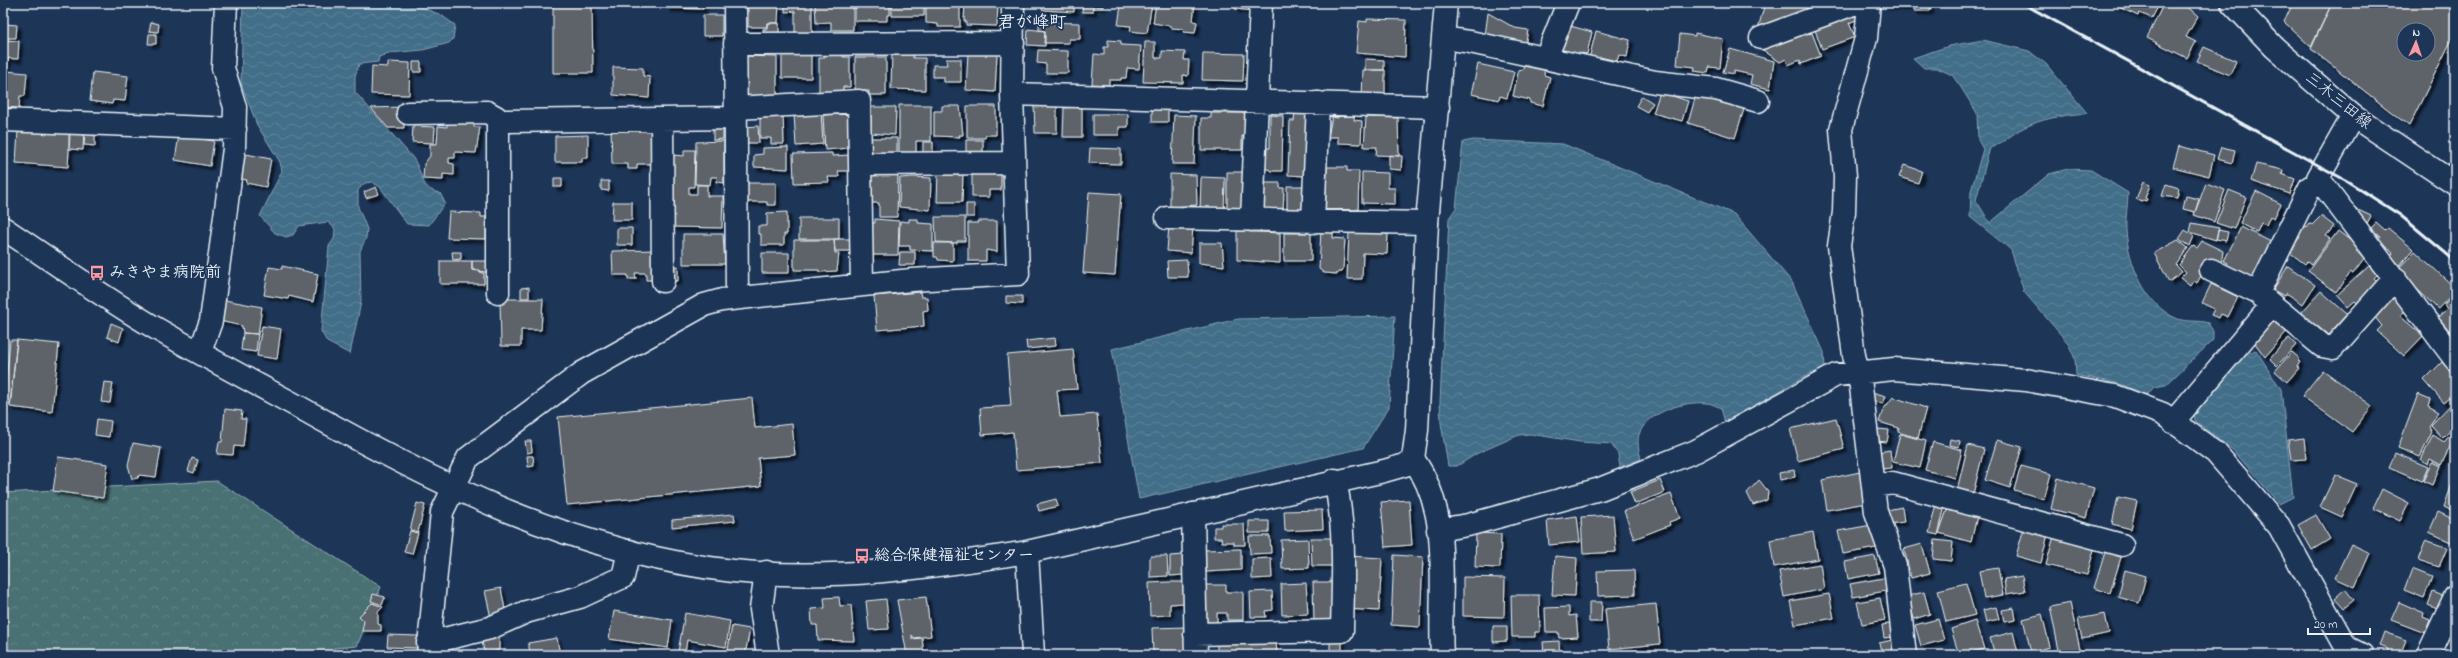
<svg xmlns="http://www.w3.org/2000/svg" width="2458" height="658" font-family="'Indie Flower','Klee One',sans-serif">
<style>
.forest{fill:url(#forest-crowns);stroke:#98b0b6}
.water{fill:url(#water-waves);stroke:#84a2b5}
.building{fill:#5d6368;stroke:#e8f1f8;fill-rule:evenodd;filter:url(#shadow)}
.lines{fill:none;stroke-linecap:round;stroke-linejoin:round}
.street-casing{stroke:#e8f1f8;stroke-width:25}
.secondary-casing{stroke:#e8f1f8;stroke-width:25}
.primary-casing{stroke:#e8f1f8;stroke-width:25}
.street{stroke:#1d3557;stroke-width:22}
.secondary{stroke:#1d3557;stroke-width:22}
.primary{stroke:#1d3557;stroke-width:22}
.rail{stroke:#e8f1f8;stroke-width:3}
.labels{text-anchor:middle;dominant-baseline:central;stroke-width:3.5;stroke-linejoin:round;paint-order:stroke}
.street-label{font-size:16px;fill:#e8f1f8;stroke:#1d3557}
.poi-label{font-size:16px;font-weight:bold;fill:#e8f1f8;stroke:#1d3557;text-anchor:start}
.neighbourhood-label{font-size:17px;font-weight:bold;fill:#e8f1f8;stroke:#1d3557}
</style>
<defs>
<pattern id="forest-crowns" width="20" height="18" patternUnits="userSpaceOnUse"><rect width="20" height="18" fill="#486f73"/><path d="M2 6a3 3 0 1 1 6 0M12 15a3 3 0 1 1 6 0" fill="none" stroke="#628488"/></pattern>
<pattern id="water-waves" width="16" height="10" patternUnits="userSpaceOnUse"><rect width="16" height="10" fill="#426e89"/><path d="M0 5q4-4 8 0t8 0" fill="none" stroke="#5d839a"/></pattern>
<filter id="shadow"><feDropShadow dx="3.5" dy="3.5" stdDeviation="1" flood-color="#0009"/></filter>
</defs>
<rect width="100%" height="100%" fill="#1d3557"/>
<filter id="ink" filterUnits="userSpaceOnUse"><feTurbulence type="fractalNoise" baseFrequency=".025" numOctaves="2"/><feDisplacementMap in="SourceGraphic" scale="8" xChannelSelector="R" yChannelSelector="G"/><feConvolveMatrix kernelMatrix="1 2 1 2 8 2 1 2 1" color-interpolation-filters="sRGB"/></filter>
<g filter="url(#ink)">
<path class="forest" d="M217 481 381 587 357 646 334 648 333 655H3V493Z"/>
<path class="water" d="M243 3H411L441 15 455 25 453 39 449 43 423 50 389 53 379 57 378 62 359 64 355 76V92L413 158C424 174 419 189 440 193L445 203 429 225 407 224 380 187 372 182 365 183 358 190V207L367 229 366 238 360 251 361 302 350 354 327 342 321 331 329 246 334 239 335 229 328 222 299 226 293 235 286 237 275 233 260 216 282 171 280 162 257 125 241 83Z
M1983 40 2029 51 2046 64 2087 113C2068 115 2048 117 2030 125 2015 130 2005 143 1990 148L1976 200 1990 223 2049 174 2068 169 2091 170 2128 193C2128 205 2125 218 2126 230 2128 262 2145 306 2178 319 2186 322 2199 320 2208 323L2213 331V340L2166 385 2154 387 2147 395 2117 383 2076 375 2075 359 2068 343 2024 292 2011 250 1970 217 1971 191 1983 149 1978 140 1977 113 1960 86 1952 75 1937 68H1924L1913 58 1949 46Z
M1473 140 1563 144 1734 214 1792 282 1824 352 1825 368 1800 379 1725 423 1721 408C1716 406 1711 403 1706 403 1685 401 1650 411 1640 432 1636 440 1639 451 1641 459L1620 467 1618 454 1611 444 1580 442 1530 434 1519 435 1478 453 1457 466H1448L1441 423 1440 402 1449 218 1456 208 1463 142Z
M1395 316 1389 407 1363 448 1139 499 1112 349 1238 319Z
M2256 350 2281 389 2293 497 2279 504 2234 451 2195 421 2194 409 2243 355Z"/>
<path class="building" d="M667 3H716V4H703V9L667 8Z
M745 3H779L778 23H767V27H748V9H745Z
M785 3H812V35H795V11L785 12Z
M815 3H853V30H831V22L816 23Z
M855 3H887L890 4V15H887V21H855Z
M892 3H924V16H892Z
M926 3H960V27H938V24L926 23Z
M965 3H998L997 26 966 25V21H964Z
M1042 3H1074V12L1042 10Z
M1083 3H1103V7L1093 6V12H1082Z
M1138 3H1152L1147 33 1130 31 1131 26 1118 25 1121 5 1137 7Z
M1156 3H1195L1193 21 1197 22 1195 33 1183 32 1184 29 1171 28V26L1153 23Z
M1235 3H1254L1253 11 1235 9Z
M1768 3H1810L1813 10 1757 32 1764 7Z
M1884 3H1930V11H1914V7L1884 6Z
M2110 3H2160L2152 18 2139 13 2138 16Z
M2164 3H2183L2198 16 2186 37 2196 42 2187 58 2147 38Z
M2293 3H2332L2311 47 2284 22Z
M2332 3H2442L2455 9V33L2409 126 2311 49ZM2404 30H2428V54H2404Z
M553 5H592L593 73H553Z
M1855 12 1858 19 1849 23 1855 37 1822 49 1814 27Z
M1488 13 1515 28 1528 30 1525 45 1485 36Z
M703 15H722V36H703Z
M1367 19 1406 20 1405 57 1356 53 1359 21 1367 22Z
M151 22 159 24 158 32 149 31Z
M1039 22 1080 23V39H1069V43H1044L1045 31 1039 30Z
M767 23H779V38L763 37V29H767Z
M5 24 17 25 16 38H4Z
M1567 25 1592 32 1587 54 1581 53V56L1560 51Z
M1806 28 1809 34 1812 33 1821 56 1801 64 1800 60 1788 65 1786 59 1780 62 1757 46Z
M1028 29 1045 31V46L1027 45Z
M1596 31 1630 40 1627 57 1619 55 1617 61 1600 57V62L1589 59Z
M1695 33 1723 39 1720 68 1709 67 1708 73 1694 71 1695 67 1677 65 1680 34 1695 36Z
M149 34H156V44H148Z
M3 40 19 41 18 59 3 58Z
M1108 40 1121 41V45L1141 46 1139 69 1127 68 1126 78H1121V80H1109V85L1092 84 1094 54 1104 55V47H1108Z
M1145 42H1155V58H1162V51L1185 52 1184 60H1189L1188 76 1183 75V83L1143 82Z
M2204 47 2236 61 2230 75 2197 61Z
M1730 49 1774 61 1770 89 1750 84 1752 75 1734 71V74L1723 72Z
M1038 50 1068 51V73H1046V64L1037 63Z
M825 52H843V57H850V87H843V92H819V58H824Z
M782 53H811V78H782Z
M968 53 997 54 995 92 966 90Z
M1203 53 1244 54 1243 81 1202 80Z
M892 54H913V58H925V90L891 89Z
M745 56 777 57V95L747 96 743 92Z
M855 57H886V95H869V91H855Z
M3 59H8L6 71 27 73 25 96H20L19 108 5 107 6 100 3 99Z
M946 59H961V82H944V77H933V65H947Z
M1365 59 1384 60V70H1365Z
M388 62 410 63 409 95 371 94 372 66 388 67Z
M413 62H421V72H413Z
M1478 64 1514 72 1507 98 1500 96 1499 100 1471 94Z
M1524 65 1545 69 1544 75 1550 77 1543 106 1530 103V100L1513 96 1519 69 1523 70Z
M613 67 643 68V76L650 77 649 98 613 95Z
M1363 70H1385V98L1362 97Z
M93 72 128 76 125 101 113 100 112 104 90 101Z
M1660 92 1688 101 1682 121 1653 113Z
M1696 95 1744 109 1735 138 1688 123Z
M1642 96 1653 103 1647 112 1636 106Z
M1034 104H1057V133H1035Z
M899 105H931V141H916V155H899Z
M942 106H960L963 135H959L960 137 934 136V111H942Z
M967 106H996V135H986L985 138H967Z
M1152 106 1168 107V122H1152Z
M403 107 404 128H388L371 108Z
M871 107H896L895 135 871 133Z
M1082 107V137H1063L1064 108Z
M1295 110 1307 111 1305 176 1288 175 1290 121H1294Z
M821 112 823 144 796 146 794 114Z
M1338 112 1355 113 1354 120 1362 121 1361 144 1338 143V137H1328L1332 117 1338 118Z
M783 113 784 144H771V138H760V114Z
M1211 113H1246V137L1242 136V150H1201V118H1211Z
M848 114 850 148 825 150 823 115Z
M1093 114H1128V127H1119V135H1093Z
M1174 115 1196 116 1194 164H1172Z
M1270 115 1283 116 1282 171H1272L1263 167 1264 148H1270Z
M1366 117 1398 118 1399 156 1376 155 1377 147H1364Z
M447 121 474 122V127H480L476 153 455 152V158H449V163L454 164V175L443 174V180L423 179 424 164 430 156V144H437L438 126 447 127Z
M713 125H723V139L713 140Z
M413 126 435 127 434 143 412 142Z
M758 126 759 143H744V127Z
M611 127H651V164H637V169H628V164H612Z
M69 128 84 129 83 150 69 149Z
M85 129H95V146L84 145Z
M18 131 70 134 68 167 16 163Z
M179 135 214 141 210 166 175 160Z
M588 135V158H582V162H555V136Z
M867 138H897V156H867Z
M966 140H983V156H966Z
M724 141V183L716 182 717 177H711L710 185 695 184 696 142Z
M923 142H933V156H923Z
M2179 146 2214 155 2209 176 2173 167Z
M788 147V169L754 167V155L763 154V148Z
M2221 147 2235 150 2232 163 2217 159Z
M1090 148 1121 149V164L1089 163Z
M684 150H695L694 187H689V194H697V185H707V196H723L722 228 672 227V155L684 156Z
M241 153 271 159 266 187 246 183 247 180 236 178Z
M832 153V156L851 155 852 171H838L839 177H828L829 182 794 183 793 154Z
M1389 155 1402 156 1401 170 1389 169Z
M2256 164 2283 170 2282 174 2295 179 2290 194 2251 181Z
M972 165H1001V190H989V197H972Z
M1904 165 1922 171 1918 183 1899 177Z
M1327 167H1347V171H1359L1358 215 1325 212Z
M1227 172H1248V215L1227 212Z
M1362 172 1388 173V188H1395V204L1362 203Z
M869 173H898L897 217H879V203H868Z
M938 173H963L962 202H937Z
M1170 174 1196 175 1197 205 1170 207Z
M913 177 931 178 930 210 899 207 900 178Z
M1201 177 1225 178 1224 214 1200 213Z
M554 178H562V187H554Z
M601 181H609V191L601 190Z
M2143 182 2150 185 2145 198 2147 199 2146 201 2143 200 2142 202 2136 199Z
M745 183H776V205H767V202H745Z
M1264 183H1280V188H1284L1283 215 1264 214Z
M2206 183 2225 190 2214 222 2194 215Z
M2166 184 2179 188 2177 198 2162 196Z
M1287 186H1308V215L1287 214Z
M376 187 379 194 366 198 364 192Z
M2229 190 2246 197 2234 229 2216 223Z
M2256 191 2281 204 2274 218 2270 216 2266 225 2261 223 2257 232 2240 223Z
M1089 192 1121 194 1115 275 1083 273Z
M2186 196 2199 199 2195 212 2183 209Z
M613 202H632V220H612Z
M966 204H974V217H966Z
M2356 209 2371 216 2364 229 2355 211Z
M449 212 481 213V217H486V239L447 238Z
M787 212V234H784V245H761V234H758V226H767V213Z
M2321 216 2334 226 2326 236 2330 239 2311 265 2307 262 2305 264 2289 252 2300 237 2295 234 2302 225 2306 227 2309 223 2312 225Z
M935 217H965V241H957V243L936 242Z
M799 218H839V239H799Z
M875 219 899 221 898 255H870L872 223H875Z
M909 219H918V223L933 224V251L910 250V246H899L900 221 909 222Z
M977 221H997V252L986 250V261H968V223H978Z
M2192 223 2219 228 2216 240 2190 232Z
M2376 223 2385 231 2388 228 2413 249 2400 265 2390 257 2393 253 2377 240 2380 237 2370 229Z
M1169 225 1193 227 1191 253 1167 251Z
M2241 227 2271 242 2251 282 2225 268 2228 263 2224 261Z
M617 228H632V245H617Z
M1321 230H1333V238L1345 239 1343 269 1342 272H1338V274L1324 273 1319 269Z
M2185 230 2194 236 2190 246 2179 239Z
M2218 230 2228 232 2226 241 2216 239Z
M1237 231 1280 233V263L1237 260Z
M2338 231 2359 247 2356 251 2365 258 2353 274 2350 272 2336 292 2308 271Z
M1349 232 1388 234 1387 254 1363 253 1362 279H1347Z
M1284 233H1311V261H1284Z
M683 234H723L725 264H683Z
M834 239H853V251H835Z
M794 240H834L835 253H839L837 271 819 272V270H794Z
M2178 240 2188 248 2176 265 2182 272 2169 282 2154 253Z
M2202 241 2223 251 2221 266 2210 260 2197 283 2193 281 2190 286 2180 278 2186 272 2179 265 2193 246 2197 248Z
M934 243H953V261L938 260 937 257H934Z
M1199 243H1222L1224 266 1199 263Z
M657 250V280H646V273H635L636 279H628V275H613L612 251Z
M2415 251 2455 288V291L2438 309 2397 270Z
M452 252H461V259L453 260Z
M900 252H915V265H899Z
M762 253H789V273H762Z
M1187 260 1188 277H1168L1167 261Z
M440 261H472V270H480L481 273H484V284H440Z
M472 261H491L492 273 472 270Z
M282 266 318 274 313 302 289 296 288 299 264 295 269 267 282 269Z
M671 266H678V281H671Z
M2288 266 2315 285 2303 304 2286 293 2284 296 2273 290Z
M2369 266 2378 275 2374 279 2380 285 2360 306 2355 301 2348 307 2337 295Z
M2211 284 2238 297 2228 317 2221 314 2219 318 2211 315 2214 309 2202 303Z
M529 287V298H521V288Z
M2321 291 2347 314 2328 335 2317 326 2314 329 2300 314Z
M920 292 921 297H927L928 310 923 311 924 326 877 330 874 296Z
M2455 295V337L2438 317 2447 309 2444 304Z
M1006 296H1022V304L1006 303Z
M2394 298 2407 309 2400 316 2423 336 2404 356 2377 331 2382 326 2374 316 2386 303 2388 304Z
M219 299 262 307 258 334 243 333 242 326 215 320Z
M500 299H543L541 330H521V346H501Z
M2271 315 2288 330 2265 357 2252 339Z
M111 323 123 328 119 342 107 337Z
M262 326 281 329 277 359 257 356Z
M243 333 258 334 256 352 241 350Z
M1055 338 1056 346 1027 349 1026 341Z
M2289 338 2296 345 2277 366 2270 359 2283 343Z
M10 340H17L10 404H5V409H3V393H5Z
M17 340 59 344 52 412 10 407Z
M1073 349 1077 389 1057 390 1060 417 1097 414 1102 463 1016 470 1013 432 982 435 980 408 1011 406 1007 355Z
M2292 352 2300 359 2298 361 2300 362 2297 367 2299 368 2287 382 2275 371Z
M2442 362 2455 378V394L2444 403 2424 380Z
M2323 370 2372 406 2352 432 2302 396Z
M104 382 113 383 110 403 101 402Z
M1872 392 1886 396 1883 404 1870 400Z
M2418 394 2430 399 2428 406 2439 412 2429 426 2432 432 2420 457 2398 448Z
M1893 397 1926 408 1918 438 1898 432 1899 428 1879 422 1883 410Z
M752 398 755 428 792 424 795 455 758 458 761 486 567 505 558 417Z
M2455 400V422L2452 425 2454 427 2443 438 2431 425Z
M225 409 242 411 241 419H246L243 447 234 446 233 455 217 454 219 442H222Z
M1836 418 1844 449 1798 461 1790 429Z
M97 419 111 421 109 437 95 435Z
M1877 429 1889 430 1887 442 1876 441Z
M2455 430V437L2441 465 2430 459 2428 464 2421 460 2433 435 2444 442Z
M1900 434 1926 441 1920 468 1893 462Z
M2304 438 2306 459 2291 460 2288 440Z
M1950 439 1960 441 1959 447 1949 445Z
M1997 440 2022 447 2010 488 1985 480Z
M525 441H531L532 452 527 453Z
M1933 442 1962 450 1955 478 1925 470Z
M133 443 161 448 156 477 139 475 138 478 132 479 128 465Z
M1968 445 1984 449 1973 494 1957 490Z
M1890 450 1892 468 1881 469 1879 452Z
M2395 453 2428 467 2422 481 2389 467Z
M527 456H533L534 466 528 467Z
M58 457 108 464 103 498 53 491Z
M192 458 198 460 194 473 188 471Z
M2432 462 2440 466 2432 485 2423 481Z
M2021 466 2051 474 2044 499 2014 490Z
M1794 470 1795 477 1780 480 1779 473Z
M1860 472 1866 503 1827 510 1822 480Z
M2335 475 2357 484 2342 517 2320 507Z
M2058 478 2094 488 2086 518 2051 509Z
M1660 480 1665 492 1635 504 1630 492Z
M1759 480 1768 491 1767 500 1753 505 1747 493Z
M2452 484 2455 485V512L2444 507Z
M2382 489 2409 503 2400 521 2373 508Z
M1671 494 1680 518 1669 522 1670 525 1634 539 1624 511Z
M2118 497 2137 501 2131 529 2112 524Z
M1056 499 1058 506 1039 511 1037 504Z
M1409 500 1412 545 1385 547 1381 502Z
M417 503 425 505 418 532 410 530Z
M1936 504 1945 506 1938 535 1929 533Z
M1902 507 1904 522 1889 524 1887 510Z
M1322 510 1323 529 1285 531 1284 511Z
M1947 510 1977 516 1971 542 1939 533Z
M2438 512 2455 520V544L2429 532Z
M734 514 735 521 672 527V520Z
M1613 515 1616 552 1583 554 1581 517Z
M2316 515 2330 539 2312 550 2298 525Z
M1577 516 1580 542 1549 545 1547 520Z
M1249 521H1269V533H1249Z
M1221 524H1244L1245 545H1234V542H1222L1221 538H1214V527H1221Z
M1872 525 1876 548 1843 554 1838 531Z
M2024 528 2048 534 2041 563 2016 556Z
M410 531 418 533 412 554 404 552Z
M1813 532 1818 559 1774 567 1770 540Z
M1476 533 1501 534 1500 568 1475 567Z
M1249 536H1270L1271 553 1250 554Z
M2054 536 2095 546 2087 575 2046 565Z
M1311 538H1337L1338 566H1312Z
M1308 539 1309 568 1282 569 1281 540Z
M1935 540 1953 542 1951 561 1933 559Z
M2426 540 2447 548 2439 567 2418 560Z
M1922 544 1930 573 1911 578 1904 549Z
M2351 544 2370 553 2355 587 2335 578Z
M1241 549V570L1206 572 1205 550Z
M2106 549 2122 554 2110 593 2094 588Z
M1184 555V575L1170 576V556Z
M1394 555 1423 557 1420 627 1391 625Z
M1150 556H1167L1168 576 1150 577Z
M1349 556 1382 558 1379 611 1346 609Z
M1555 556 1577 558 1575 596 1552 595Z
M1875 556 1879 573 1848 579 1845 562Z
M1271 558 1272 578 1252 579V559Z
M1820 564 1824 589 1784 597 1779 571Z
M1998 568 2003 595 1984 598 1979 571Z
M2412 569 2432 577 2424 598 2404 590Z
M1634 570 1635 595 1598 596 1597 571Z
M2125 570 2146 576 2139 603 2118 597Z
M2022 576 2025 591 2006 594 2004 579Z
M1463 577 1505 578 1504 617 1463 616Z
M1889 577 1891 590 1853 597 1850 584Z
M1169 582H1183L1184 603 1170 604V615L1150 616 1149 583Z
M1313 582H1335L1333 620 1314 621Z
M1306 583 1308 614 1282 615 1281 584Z
M1966 583 1975 615 1946 622 1938 590Z
M1204 585H1226V592H1243V620H1227V613H1217V623H1205Z
M501 588 506 615 491 618 485 591Z
M2345 589 2354 600 2344 608 2335 598Z
M1272 591 1273 610 1265 611 1266 617H1251L1250 592Z
M1924 592 1930 614 1914 619 1908 596Z
M2433 592 2443 596 2437 609 2428 605Z
M373 594 385 597 382 605 371 601Z
M1829 594 1834 618 1795 625 1790 601Z
M1511 595H1539L1540 632H1535V637H1512Z
M839 597 840 606 851 605 854 641 818 640 817 625H812L811 609 825 608 824 598Z
M926 597 931 636 914 638 912 635V639L922 638 924 655H907L897 600Z
M1880 598 1885 620 1862 624 1857 602Z
M886 599 889 629 869 630 866 601Z
M1589 602H1602L1601 622H1589Z
M2399 602 2424 613 2423 617 2430 620 2425 633 2391 620Z
M372 603 383 607 378 612V624L381 625V631H362L364 621 359 616Z
M2070 603 2081 654 2060 655 2050 607Z
M1656 604 1660 644 1609 649 1605 609Z
M1569 607V616L1576 615 1578 637 1559 638 1558 632H1546L1545 608Z
M1996 607 1999 619 1986 622 1983 610Z
M2014 608 2016 620 2004 622 2002 610Z
M614 611 672 620 668 648 609 639Z
M685 613 730 621 726 647 687 640 685 653 678 652Z
M2042 614 2050 647 2031 652 2023 619Z
M2105 614 2109 633 2082 639 2078 619Z
M1938 619 1944 640 1921 646 1915 625Z
M1975 621 1984 649 1959 655 1951 629Z
M1897 623 1899 636 1884 638 1882 625Z
M732 626 750 629 745 655H727Z
M1493 626H1507V641L1493 642Z
M1185 627 1186 652 1153 653 1152 628Z
M2013 632 2018 653 1995 655 1990 638Z
M2385 632 2406 640 2400 655H2385L2388 649 2380 646Z
M388 635 418 636 417 648 387 647Z
M499 637V650L485 654 482 642Z
M557 638 560 655H526V653L530 652 528 643Z
M1330 639H1342V655H1330Z
M1897 639 1900 652 1882 655 1879 643Z
M1276 641 1277 655H1217V643Z
M1559 641 1560 655H1544L1543 642Z"/>
<g class="lines">
<g class="street-casing">
<path id="street" d="M735 3 737 298
M1869 3 1866 38 1841 129 1845 176 1844 212 1839 246 1854 355 1861 387 1876 512 1895 566 1905 655
M1444 38 1470 42 1655 82 1716 89 1758 101
M1761 38 1856 3
M735 44 1013 43
M1546 58 1568 3
M1012 94 1438 107
M736 108 859 101 862 285
M408 113 487 112 496 117 498 124V293
M2353 116 2318 178 2455 359
M662 119 663 281
M3 120 235 129
M498 124 506 121 736 118
M860 164 1014 163
M1167 218 1427 223
M1252 220 1261 3
M1313 222 1318 103
M2211 270 2258 293 2322 346 2333 348 2395 278
M2258 293 2310 187 2321 182
M200 352 211 321 234 149 235 107 223 68 226 3
M2173 422 2272 305
M1413 459C1454 515 1438 590 1442 655
M1873 486 1893 483 2122 545
M1193 514 1196 655
M1438 530 1468 525 1600 489 1638 474 1696 451 1836 375 1894 369 2026 380 2115 396 2163 414 2216 453 2279 526 2346 647 2362 655
M766 572 761 609 768 655
M1195 634 1342 631C1343 580 1346 531 1335 480
M428 643 490 628 526 612 580 597 623 577 629 551
M428 655 442 512 468 458 582 373 704 305 722 300 911 280 1018 274 1012 94 1013 3
M2428 655 2455 597"/>
</g>
<g class="secondary-casing">
<path id="secondary" d="M3 228C54 262 104 298 157 329 204 356 251 381 299 407 437 484 573 553 733 571 831 581 931 568 1027 552L1384 471 1405 465 1413 459 1417 430 1427 223 1446 3
M1027 552 1033 655"/>
</g>
<g class="primary-casing">
<path id="primary" d="M2232 3 2274 47 2353 116 2455 184"/>
</g>
<use href="#street" class="street"/>
<use href="#secondary" class="secondary"/>
<use href="#primary" class="primary"/>
<path class="rail" d="M2022 3 2347 181 2400 215 2455 261"/>
</g>
</g>
<defs>
<g id="bus-bare" transform="scale(1.2)"><path d="M-5-6H5V4H4V6H2V4H-2V6H-4V4H-5ZM-3.5-4V0h7V-4ZM-3.5 1.2v1.5H-2V1.2ZM2 1.2v1.5H3.5V1.2Z" fill="#ff9aa2" stroke="#1d3557" stroke-width="2.5" paint-order="stroke"/></g>
</defs>
<g fill-rule="evenodd">
<use href="#bus-bare" x="97" y="273"/>
<use href="#bus-bare" x="862" y="556"/>
</g>
<g class="labels">
<g class="street-label">
<text transform="translate(2338 101) rotate(39)">三木三田線</text>
</g>
<g class="poi-label">
<text x="109" y="273">みきやま病院前</text>
<text x="874" y="556">総合保健福祉センター</text>
</g>
<g class="neighbourhood-label">
<text x="1032" y="22">君が峰町</text>
</g>
</g>
<rect width="2458" height="658" fill="none" stroke="#1d3557" stroke-width="16"/>
<rect x="8" y="8" width="2442" height="642" fill="none" stroke="#e8f1f8" stroke-width="1.5" filter="url(#ink)"/>
<g transform="translate(2416 42) rotate(3)"><circle r="19" fill="#1d3557" stroke="#6e8097"/>
<path d="M0-3L7 15L0 10L-7 15Z" fill="#ff9aa2"/>
<text y="-6" font-size="11" font-weight="bold" text-anchor="middle" fill="#e8f1f8">N</text>
</g>
<path d="M2308 628v6h62v-6" fill="none" stroke="#e8f1f8" stroke-width="2"/>
<text x="2314" y="628" font-size="12" fill="#e8f1f8" stroke="#1d3557" stroke-width="3" paint-order="stroke">20 m</text>
</svg>
